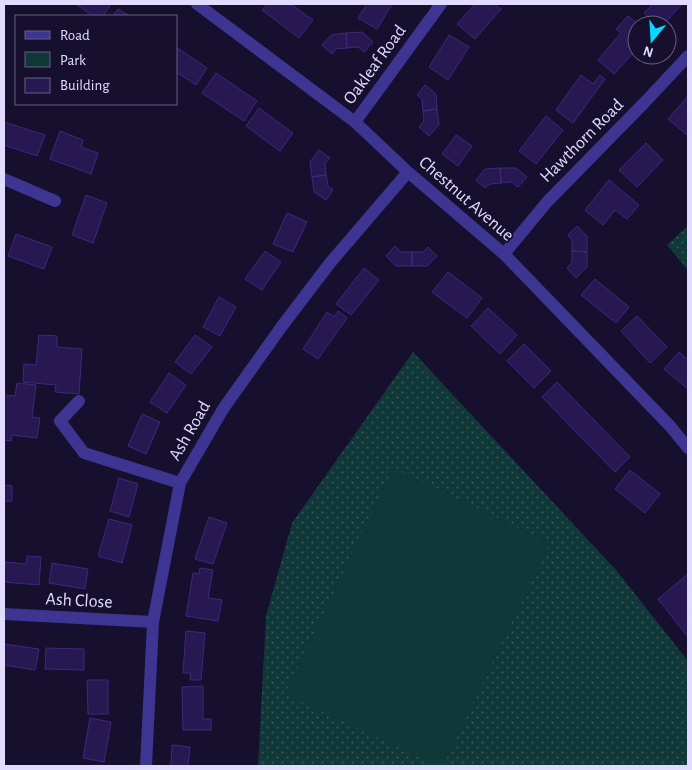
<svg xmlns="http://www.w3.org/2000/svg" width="692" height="770" font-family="'Alegreya Sans',sans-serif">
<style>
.grass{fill:url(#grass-dots)}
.park{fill:#113838}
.building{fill:#271851;stroke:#3e287f}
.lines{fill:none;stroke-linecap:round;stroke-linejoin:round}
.minor{stroke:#3d3591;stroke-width:12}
.labels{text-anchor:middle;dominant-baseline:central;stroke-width:4;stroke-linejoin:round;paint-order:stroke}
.street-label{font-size:18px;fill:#e1dbff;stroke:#160f2e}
</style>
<defs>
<pattern id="grass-dots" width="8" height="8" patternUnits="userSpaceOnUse" patternTransform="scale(1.25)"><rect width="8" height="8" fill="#113838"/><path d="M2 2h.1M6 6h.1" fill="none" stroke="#335456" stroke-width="1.8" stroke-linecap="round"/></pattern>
</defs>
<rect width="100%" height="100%" fill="#160f2e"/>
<path class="grass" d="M688 226V270L667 245Z
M413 352 616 570 688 661V766H258L266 616 292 523Z"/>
<path class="park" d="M393 468 550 543 443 766H438L285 694Z"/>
<path class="building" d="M75 4H111L103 16H94Z
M267 4H291L313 20 299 38 262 10Z
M367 4H392L377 29 358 18Z
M475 4H494L501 9 475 39 457 24Z
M653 4H682L663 25H657L644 13Z
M118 9 130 16H113Z
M628 16 639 25H637V49L614 74 598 60 621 33 616 29Z
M362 32 373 42 364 52 358 47 347 48 346 33Z
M346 33 347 48 336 49 332 54 322 45 331 35Z
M449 35 469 47 448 80 429 67Z
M176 47 207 68 196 85 176 72Z
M216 73 257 101 244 121 202 93Z
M581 75 593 84 600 75 605 79 573 123 556 110Z
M425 85 436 94 437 109 423 111 422 99 417 95Z
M688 96V134L687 135 668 119Z
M259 108 293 133 280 151 246 126Z
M437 109 439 125 429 136 419 127 424 121 423 111Z
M546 116 563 130 536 164 519 151Z
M4 122 45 135 37 156 4 145Z
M60 131 83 140 81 147 98 153 91 174 50 159Z
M456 135 472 146 458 166 442 154Z
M646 143 663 160 637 187 619 170Z
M319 150 330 158 325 164 326 175 312 177 310 162Z
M500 168H516L527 177 518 187 512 182 501 183Z
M500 168 501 183 490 184 485 188 476 180 485 169Z
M326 175 328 186 333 190 326 200 314 192 312 177Z
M609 180 639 205 627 219 615 210 603 225 585 210Z
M86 195 107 203 93 243 72 235Z
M287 213 307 222 293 252 273 244Z
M577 226 587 236V252L572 251V240L568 235Z
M16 234 52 247 44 269 8 256Z
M395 246 401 252H412V266H396L386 256Z
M428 247 437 256 427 266H412V252H423Z
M265 251 281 262 262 290 245 279Z
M572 251 587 252V267L576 278 567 268 572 262Z
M364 268 379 280 351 315 336 304Z
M448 272 482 298 467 318 432 292Z
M595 279 629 307 616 323 581 295Z
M219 297 236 307 220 336 203 327Z
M488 308 517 335 500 354 471 326Z
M338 311 347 318 318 359 303 349 327 312 334 317Z
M637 316 667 347 650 363 621 331Z
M39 335 57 336V347L82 349 79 394 55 392 56 385 23 382 24 364 36 365Z
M195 335 212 347 191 374 175 362Z
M524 344 551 371 534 388 507 361Z
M679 352 688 360V389L664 369Z
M169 373 186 385 167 413 150 402Z
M557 382 630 457 615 472 542 397Z
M17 383 36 385 32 417 40 418 37 438 12 435 11 441 4 440V395L15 396Z
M142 414 160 422 146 454 128 446Z
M630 470 660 494 645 513 615 489Z
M119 478 138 484 129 517 110 511Z
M4 485 12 486V501H4Z
M209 517 227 523 213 564 195 559Z
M109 519 132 525 122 563 98 556Z
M27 556 41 557 39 585 4 582 5 562 26 564Z
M52 563 88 569 85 589 49 583Z
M200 568 213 570 208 598 222 600 218 621 186 616 193 573 199 574Z
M688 574V637L658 599Z
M186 631 205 633 201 680H190L191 673H183Z
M4 644 39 649 35 670 4 665Z
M46 648 84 649V670L45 669Z
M87 680H108V714H88Z
M203 686V719H211V730H183L182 687Z
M90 718 111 722 104 762 83 758Z
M172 745 190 747 188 766H171Z"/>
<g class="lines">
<path class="minor" d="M197 4 355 122 408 172 504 254 670 426 688 448
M355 122 441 4
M4 179 55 201
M504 254 547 202 645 102 688 56
M79 401 60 421 84 453 180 483
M4 614 153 622
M146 766 153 622 180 483 223 409 282 326 330 263 408 172"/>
</g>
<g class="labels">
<g class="street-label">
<text transform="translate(375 65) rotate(-54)">Oakleaf Road</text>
<text transform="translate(582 141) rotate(-45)">Hawthorn Road</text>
<text transform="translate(466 199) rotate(41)">Chestnut Avenue</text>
<text transform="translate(190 431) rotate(-60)">Ash Road</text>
<text transform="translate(79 601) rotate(3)">Ash Close</text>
</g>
</g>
<rect width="692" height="770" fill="none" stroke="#e1dbff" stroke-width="10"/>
<rect x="15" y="15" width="162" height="90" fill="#160f2e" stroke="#676182"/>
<rect x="25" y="31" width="25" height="8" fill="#3d3591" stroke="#676182"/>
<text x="60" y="40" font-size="15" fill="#e1dbff">Road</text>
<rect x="25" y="52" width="25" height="15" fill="#113838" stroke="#676182"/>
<text x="60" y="65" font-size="15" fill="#e1dbff">Park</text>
<rect x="25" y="78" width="25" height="15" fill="#271851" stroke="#676182"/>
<text x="60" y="90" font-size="15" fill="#e1dbff">Building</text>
<g transform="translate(652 40) rotate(198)"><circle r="24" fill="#160f2e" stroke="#676182"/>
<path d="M0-4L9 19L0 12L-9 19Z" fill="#07d8ff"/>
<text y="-8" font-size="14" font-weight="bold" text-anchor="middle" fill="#e1dbff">N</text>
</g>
</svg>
